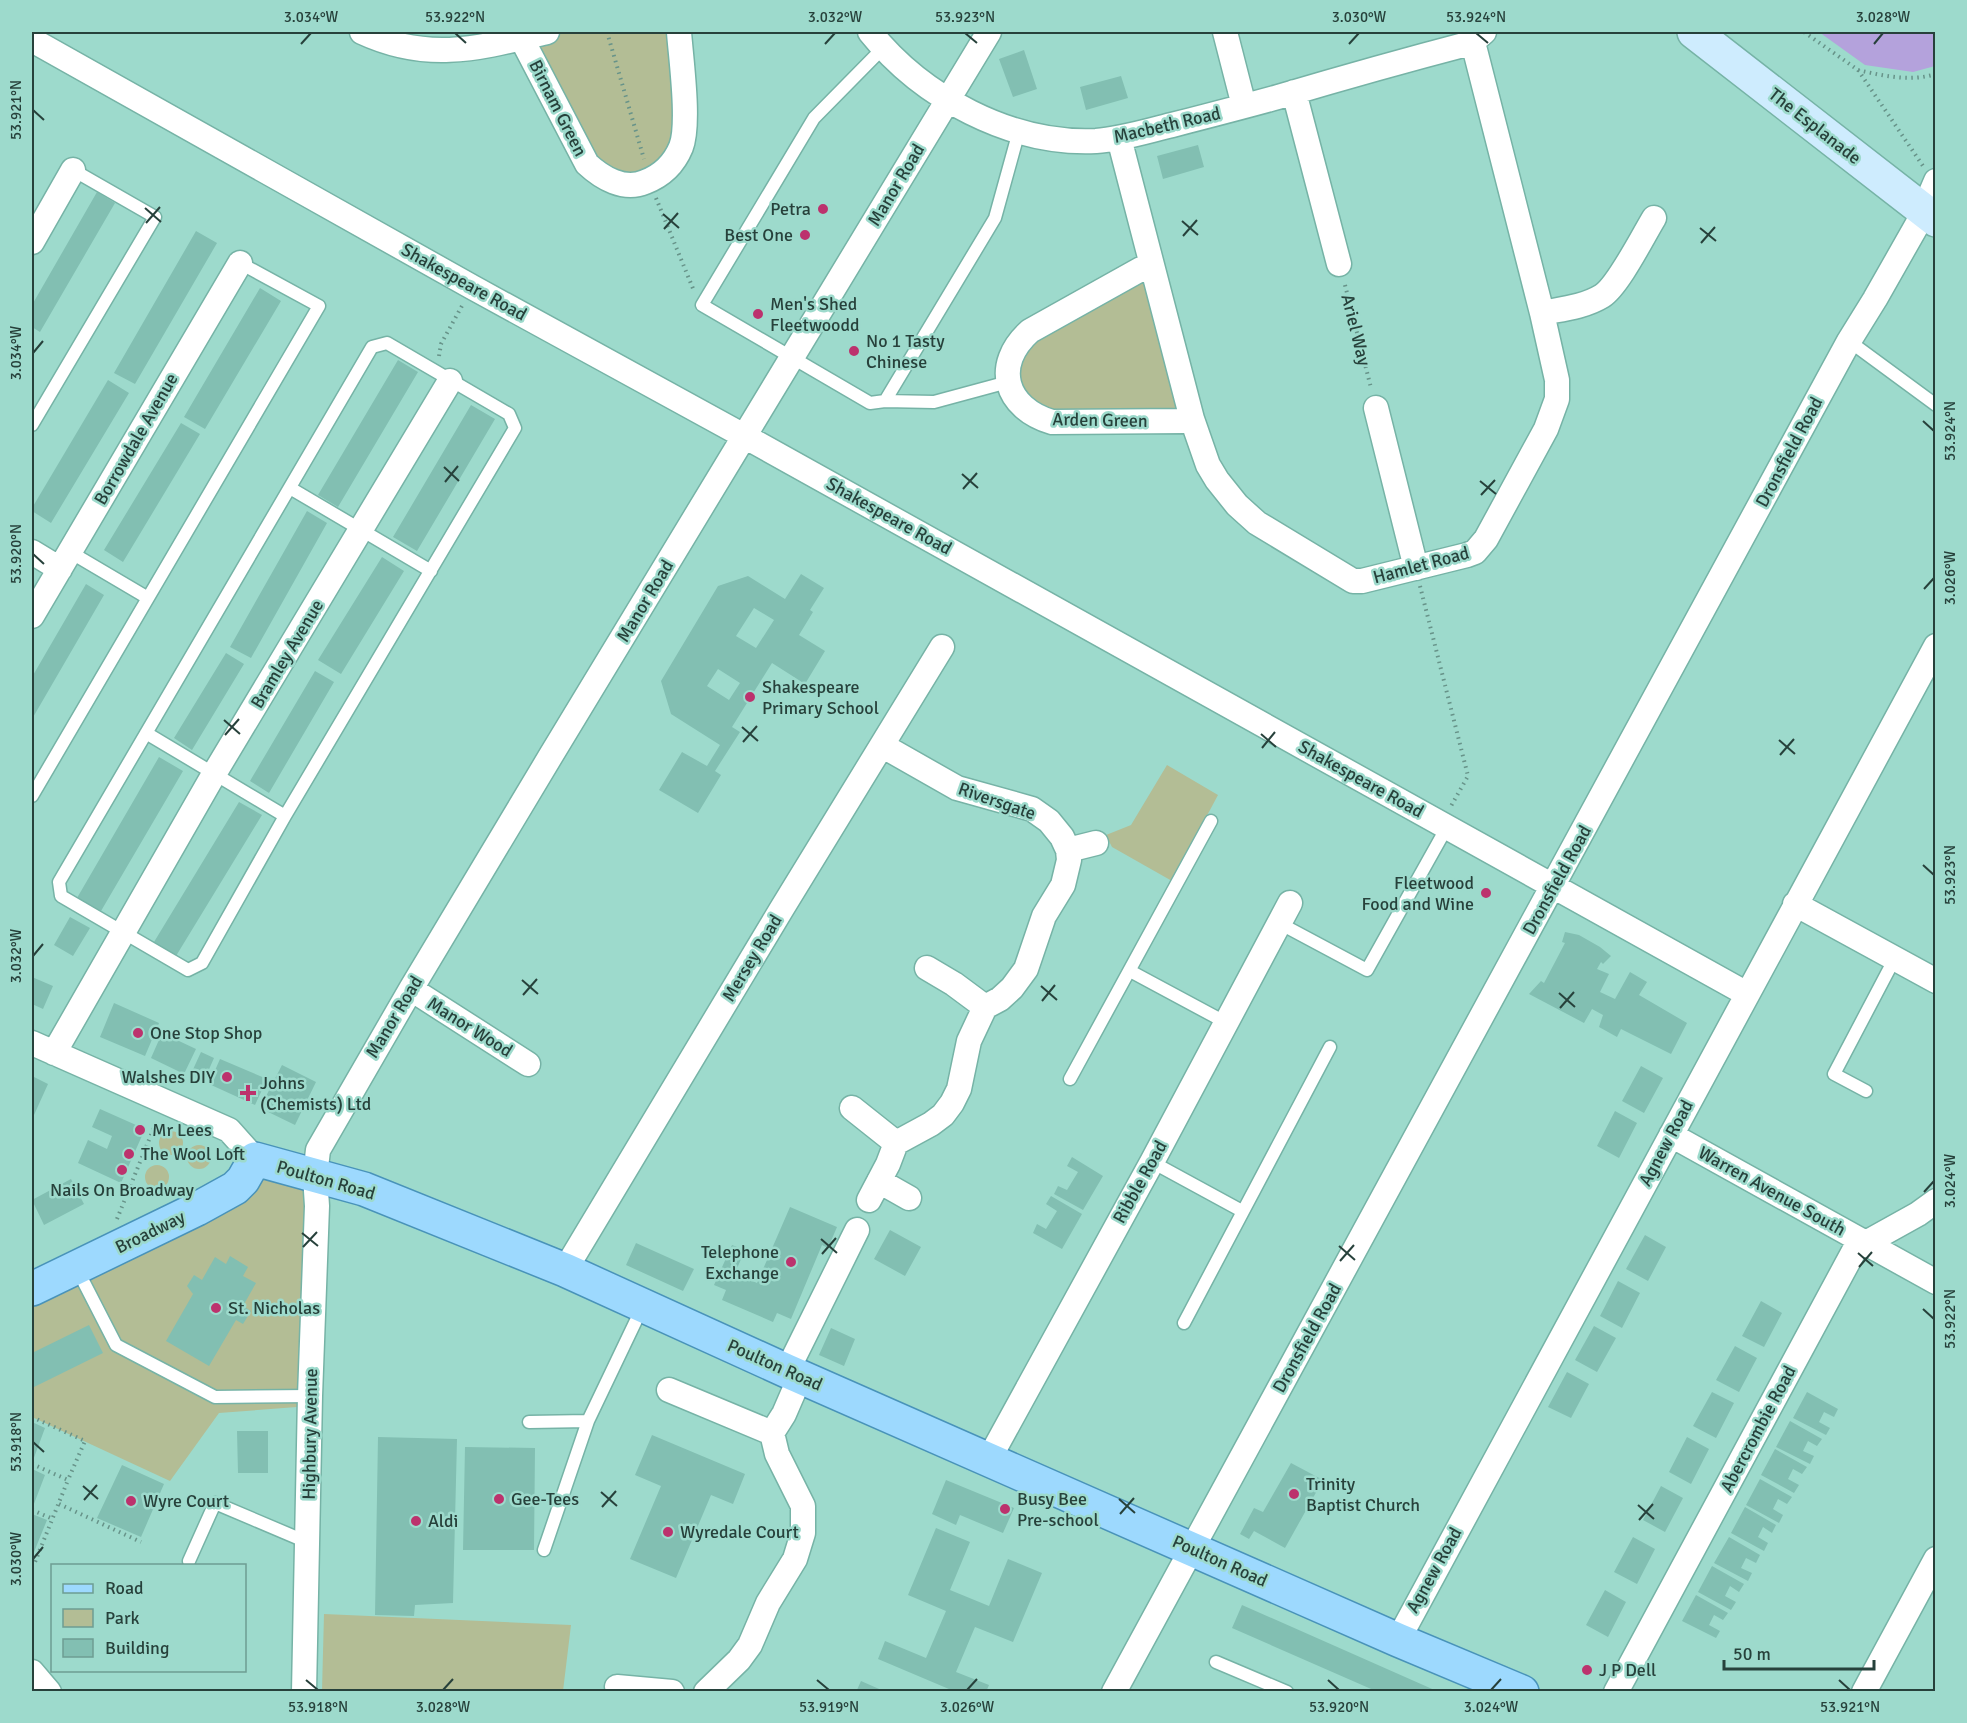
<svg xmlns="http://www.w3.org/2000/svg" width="1967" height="1723" font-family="Signika,sans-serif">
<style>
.green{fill:#b3bd95}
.water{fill:#b4a2dc}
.building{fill:#82bfb2;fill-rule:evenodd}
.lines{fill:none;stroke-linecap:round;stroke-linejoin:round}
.lane-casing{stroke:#76b3a6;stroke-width:15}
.street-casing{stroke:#76b3a6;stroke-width:27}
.secondary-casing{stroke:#76b3a6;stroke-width:36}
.primary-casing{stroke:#4993b9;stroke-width:36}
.path{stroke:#679389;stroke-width:4;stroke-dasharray:1.5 4.5;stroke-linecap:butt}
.lane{stroke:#fff;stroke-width:12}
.street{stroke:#fff;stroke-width:24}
.secondary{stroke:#ceecfe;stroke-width:33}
.primary{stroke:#9dd9fe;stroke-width:33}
.ticks{fill:none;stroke:#27413b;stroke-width:2}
.poi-dot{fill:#bc326d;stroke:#9ddacc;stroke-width:2}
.labels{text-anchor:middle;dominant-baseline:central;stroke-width:5;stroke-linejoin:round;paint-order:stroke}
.street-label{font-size:18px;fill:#27413b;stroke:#9ddacc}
.poi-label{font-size:18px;fill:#27413b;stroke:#9ddacc;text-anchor:start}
.neatline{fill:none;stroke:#27413b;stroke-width:2}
.ticks-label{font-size:15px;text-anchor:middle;fill:#27413b}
</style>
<rect width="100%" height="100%" fill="#9ddacc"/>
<path class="green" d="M547 32H679L674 160 613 181 526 47Z
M1141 269 1192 419 1052 422 1007 373 1010 357Z
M1167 765 1218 795 1172 881 1112 847 1106 835 1131 825Z
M159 1143a12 12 0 1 1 24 0a12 12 0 1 1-24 0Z
M187 1157a12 12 0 1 1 24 0a12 12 0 1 1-24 0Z
M255 1159 315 1176 310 1406 219 1413 170 1481 32 1417V1289Z
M145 1177a12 12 0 1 1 24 0a12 12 0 1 1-24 0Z
M324 1614 571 1625 563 1691H322Z"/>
<path class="water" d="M1819 32H1935V66L1913 72 1865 65Z"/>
<path class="building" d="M1024 50 1037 89 1013 97 999 59Z
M1121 76 1128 98 1086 110 1080 87Z
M1198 145 1204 167 1163 179 1157 156Z
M97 192 115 203 40 332 32 327V305Z
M196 231 217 243 135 384 114 373Z
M260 288 281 301 205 429 184 417Z
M398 360 418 372 338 507 318 495Z
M108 380 129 393 51 523 32 511V508Z
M471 405 495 419 417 551 393 537Z
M181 423 200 434 123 562 104 550Z
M307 511 327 523 251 658 230 647Z
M382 557 404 571 341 674 318 660Z
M801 574 824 588 810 610 813 612 799 635 825 651 805 684 772 663 732 727 740 732 715 771 721 775 698 813 659 790 682 752 707 766 720 745 671 714 661 681 718 586 748 576 785 599ZM754 608 774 620 756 648 736 636ZM718 669 740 683 729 700 707 686Z
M86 584 104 595 32 719V677Z
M226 653 244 664 192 750 174 738Z
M315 671 334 682 269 793 250 781Z
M159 757 183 771 101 911 77 898Z
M239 802 262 815 176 956 154 942Z
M70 917 90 928 73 956 54 945Z
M1565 932 1579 935 1600 947 1611 956 1603 964 1601 962 1597 969 1609 974 1600 992 1615 999 1630 972 1647 982 1639 995 1687 1023 1671 1054 1621 1029 1617 1037 1599 1027 1603 1015 1592 1009 1584 1023 1529 994 1541 981 1544 983 1565 943 1562 942Z
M32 977 53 986 43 1009 32 1004Z
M114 1003 159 1023 145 1056 100 1037Z
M162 1033 196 1049 184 1074 151 1058Z
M201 1052 214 1058 203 1083 190 1076Z
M220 1059 267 1079 255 1105 209 1084Z
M282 1065 316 1082 295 1125 260 1108Z
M1641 1066 1663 1078 1644 1113 1622 1101Z
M32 1076 48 1084 34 1115 32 1114Z
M100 1109 145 1129 121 1183 78 1163 88 1140 107 1149 112 1136 92 1127Z
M1615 1111 1637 1123 1619 1158 1597 1146Z
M1072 1157 1103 1176 1083 1210 1054 1194 1058 1186 1067 1190 1078 1172 1067 1166Z
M71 1179 84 1204 44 1225 32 1200Z
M1051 1196 1082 1214 1062 1249 1033 1233 1037 1224 1046 1229 1057 1211 1046 1204Z
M790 1207 837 1227 828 1248 822 1245 791 1319 777 1313 773 1322 722 1300 726 1290 714 1285 732 1245 745 1250 735 1273 757 1283Z
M890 1230 921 1247 905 1276 874 1259Z
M1645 1235 1666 1247 1648 1281 1626 1269Z
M636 1243 694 1269 683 1291 626 1265Z
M230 1256 248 1267 243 1276 256 1283 243 1306 251 1311 243 1324 236 1320 209 1366 166 1341 193 1294 187 1286 194 1275 202 1280 215 1257 226 1264Z
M1618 1281 1640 1293 1622 1328 1600 1316Z
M1761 1301 1782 1313 1764 1347 1742 1336Z
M89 1325 103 1353 32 1388V1353Z
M1594 1326 1616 1338 1597 1372 1575 1360Z
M831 1328 855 1339 844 1366 819 1355Z
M1735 1346 1757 1358 1739 1392 1716 1380Z
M1567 1372 1589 1384 1571 1418 1548 1407Z
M1712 1392 1734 1403 1716 1438 1693 1426Z
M1807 1392 1838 1409 1834 1417 1824 1412 1819 1422 1830 1428 1826 1435 1793 1418Z
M1790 1421 1822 1439 1817 1446 1808 1441 1803 1451 1814 1456 1810 1464 1776 1447Z
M32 1422 45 1428 32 1463Z
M237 1431H268V1473H238Z
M652 1435 745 1474 733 1504 711 1495 676 1578 630 1559 661 1486 635 1475Z
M378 1437 457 1439 453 1603 415 1605 414 1616 375 1615Z
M1687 1437 1709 1449 1691 1484 1669 1472Z
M465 1447 535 1448 534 1550H463Z
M1775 1449 1807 1467 1802 1474 1793 1469 1788 1479 1799 1485 1794 1493 1761 1475Z
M1291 1463 1323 1480 1285 1548 1254 1531 1249 1539 1240 1534 1254 1508 1263 1512Z
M122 1465 164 1484 141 1537 97 1518Z
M32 1469 45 1475 32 1509Z
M1760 1479 1792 1497 1787 1504 1778 1499 1773 1509 1783 1515 1779 1523 1746 1505Z
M946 1480 1014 1508 1003 1533 960 1515 956 1525 932 1514Z
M1661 1486 1683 1498 1665 1532 1643 1520Z
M1745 1507 1776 1525 1772 1533 1763 1527 1758 1537 1768 1543 1764 1551 1731 1533Z
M32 1514 47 1520 32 1557Z
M936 1528 970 1542 950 1590 989 1606 1008 1559 1042 1573 1013 1642 975 1627 956 1672 989 1685 986 1692H956L878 1659 885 1641 926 1658 946 1611 908 1595Z
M1633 1537 1655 1549 1637 1584 1614 1572Z
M1729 1537 1760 1555 1756 1563 1746 1558 1741 1568 1752 1573 1748 1581 1714 1563Z
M1712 1566 1744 1584 1739 1592 1730 1586 1725 1596 1736 1602 1731 1610 1698 1592Z
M1605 1590 1626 1602 1608 1637 1586 1625Z
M1696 1595 1728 1613 1723 1620 1714 1615 1709 1625 1720 1631 1716 1638 1682 1621Z
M1242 1605 1439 1692H1378L1232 1628Z
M861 1681 886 1692H856Z"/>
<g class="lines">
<g class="lane-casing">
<path id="lane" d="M883 48 814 118 702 305 870 403 885 401 995 218 1019 131
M1849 341 1936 405
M387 343 509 414 515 428 285 816 202 963 188 970 61 896 59 882 372 347Z
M885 401 934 402 1008 382
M32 425 155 217 73 170
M290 488 431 571
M70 552 148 598
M146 733 285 816
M32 796 319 306 240 263
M1279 923 1367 970 1447 827
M1130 971 1225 1022
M1070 1079 1211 821
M1866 1091 1834 1074 1895 958
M1152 1162 1242 1211
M77 1269 116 1345 215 1397 310 1396
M1184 1323 1330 1047
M529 1422 588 1421 642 1308
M544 1550 588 1421
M189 1561 215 1503 307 1542
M1216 1662 1287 1692"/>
</g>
<g class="street-casing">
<path id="street" d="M362 32C429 63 480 48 547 32
M870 32C922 97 1011 145 1096 141 1122 139 1147 131 1172 125 1207 116 1242 107 1278 97 1342 78 1406 60 1471 43L1484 32
M1225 32 1244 106
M523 37 526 47 587 164C602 178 624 191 645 182 661 176 674 164 681 147 690 124 681 59 679 32
M32 40 472 287 744 436 1747 994
M1294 92 1339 264
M1119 138 1192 419 1208 465 1217 480 1237 505 1257 523 1353 581H1362L1467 555 1475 552 1486 539 1546 429 1557 399V380L1542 313 1475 50 1471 43
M32 242 73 170
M1152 266 1141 269 1030 331C992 365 1005 408 1052 422L1184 421 1192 419
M1542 313C1562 309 1584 307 1602 296 1618 286 1643 236 1654 218
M1376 408 1416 568
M32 552 60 569
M32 616 240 263
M1068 850 1096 843
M1795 904 1936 981
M927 968 954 984 985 1007
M411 989 528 1064
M32 1043 229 1130 255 1159
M54 1053 214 774 450 381
M852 1108 896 1143
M1671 1135 1936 1282
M879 1181 909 1198
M869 1200 888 1164 896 1143 931 1124 943 1115 952 1103 959 1089 969 1041 985 1007 1000 999 1012 988 1026 969 1044 916 1063 885 1069 860 1068 850 1062 837 1049 821 1032 809 957 788 883 746
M565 1270 781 910 942 647
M787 1371 857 1230
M669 1390 772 1433
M989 1459 1152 1162 1290 903
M1398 1640 1936 646
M32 1672 49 1692
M617 1687 672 1692
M304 1692 310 1396 317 1206 315 1176 318 1150 411 989 550 757 989 32
M706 1692 739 1660 750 1645 768 1603 795 1559 803 1533V1506L777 1454 772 1433 784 1414 800 1377
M1114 1692 1849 341 1875 299 1917 225 1936 181
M1616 1692 1855 1249 1918 1214 1936 1201
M1864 1692 1936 1559"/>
</g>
<g class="secondary-casing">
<path id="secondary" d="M1694 32 1936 220"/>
</g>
<g class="primary-casing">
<path id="primary" d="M32 1289 197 1209 235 1188 243 1180 255 1159 364 1189 565 1270 787 1371 1398 1640 1522 1692"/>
</g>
<path class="path" d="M607 32 644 159
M1804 32 1858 70 1923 166
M1858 70C1884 76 1910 82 1936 74
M656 198 694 291
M1345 285 1371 388
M439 356 441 344 463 304
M1420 586 1468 776 1451 806
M117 1219 157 1120
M32 1417 85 1441 68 1480
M32 1464 68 1480 35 1562 32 1560
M59 1504 141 1542
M32 1510 53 1519"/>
<use href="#lane" class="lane"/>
<use href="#street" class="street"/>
<use href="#secondary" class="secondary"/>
<use href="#primary" class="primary"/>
</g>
<path class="ticks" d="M455 33 466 43M965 33 977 43M1476 33 1488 43M301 44 311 33M825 44 835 33M1349 44 1359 33M1874 44 1883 33M33 110 44 120M145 208 161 222M663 214 679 228M1182 221 1198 235M146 223 160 207M1700 228 1716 241M664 229 678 213M1183 236 1197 220M1701 243 1715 227M33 353 43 341M1923 421 1934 431M444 467 459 481M962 474 978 488M1480 481 1496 494M445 482 458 466M963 489 977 473M1481 495 1495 480M33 554 44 564M1924 589 1934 578M224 720 240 734M742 727 758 741M1261 734 1276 747M225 735 239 719M1779 740 1795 754M743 742 757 726M1262 748 1275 732M1780 755 1794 739M1923 865 1934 875M33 956 43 944M522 980 538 994M1041 986 1057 1000M1559 993 1575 1007M523 995 537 979M1042 1001 1055 985M1560 1008 1574 992M1924 1192 1934 1181M302 1233 318 1246M821 1239 837 1253M1339 1246 1355 1260M303 1247 317 1232M1858 1253 1873 1266M822 1254 836 1238M1340 1261 1354 1245M1859 1267 1872 1252M1923 1309 1934 1319M33 1442 44 1452M83 1486 98 1499M601 1492 617 1506M1119 1499 1135 1513M84 1500 97 1485M1638 1505 1654 1519M602 1507 616 1491M1120 1514 1134 1498M1639 1520 1653 1504M33 1559 43 1547M306 1680 318 1690M817 1680 829 1690M1328 1680 1339 1690M1839 1680 1850 1690M443 1690 453 1679M967 1690 977 1679M1491 1690 1501 1679"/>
<g class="poi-dot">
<circle cx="823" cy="209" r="6"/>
<circle cx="805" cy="235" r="6"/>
<circle cx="758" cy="314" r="6"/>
<circle cx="854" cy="351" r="6"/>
<circle cx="750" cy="697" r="6"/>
<circle cx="1486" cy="893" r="6"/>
<circle cx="138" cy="1033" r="6"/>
<circle cx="227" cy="1077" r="6"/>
<path d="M245 1084h6v6h6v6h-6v6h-6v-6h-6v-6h6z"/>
<circle cx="140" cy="1130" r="6"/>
<circle cx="129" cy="1154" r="6"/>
<circle cx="122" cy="1170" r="6"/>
<circle cx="791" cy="1262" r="6"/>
<circle cx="216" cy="1308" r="6"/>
<circle cx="1294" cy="1494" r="6"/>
<circle cx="499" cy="1499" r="6"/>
<circle cx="131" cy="1501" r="6"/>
<circle cx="1005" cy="1509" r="6"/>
<circle cx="416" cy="1521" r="6"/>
<circle cx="668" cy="1532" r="6"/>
<circle cx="1587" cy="1670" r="6"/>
</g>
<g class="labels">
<g class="street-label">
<text transform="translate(558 108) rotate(63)">Birnam Green</text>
<text transform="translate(1167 125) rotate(-13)">Macbeth Road</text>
<text transform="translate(1815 126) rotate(38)">The Esplanade</text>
<text transform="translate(896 185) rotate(-59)">Manor Road</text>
<text transform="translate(464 282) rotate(29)">Shakespeare Road</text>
<text transform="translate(1356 330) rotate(76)">Ariel Way</text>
<text transform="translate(1100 420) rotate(1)">Arden Green</text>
<text transform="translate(136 439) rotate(-60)">Borrowdale Avenue</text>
<text transform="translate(1789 452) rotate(-62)">Dronsfield Road</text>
<text transform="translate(889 516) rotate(29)">Shakespeare Road</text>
<text transform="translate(1421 565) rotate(-15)">Hamlet Road</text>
<text transform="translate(645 601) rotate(-59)">Manor Road</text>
<text transform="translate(287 654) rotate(-59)">Bramley Avenue</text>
<text transform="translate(1361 779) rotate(29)">Shakespeare Road</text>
<text transform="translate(997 801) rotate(19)">Riversgate</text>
<text transform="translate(1557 880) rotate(-61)">Dronsfield Road</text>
<text transform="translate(752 958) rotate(-59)">Mersey Road</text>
<text transform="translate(394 1017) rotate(-59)">Manor Road</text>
<text transform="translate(470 1027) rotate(32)">Manor Wood</text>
<text transform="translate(1666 1143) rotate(-62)">Agnew Road</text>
<text transform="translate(326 1180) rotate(16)">Poulton Road</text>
<text transform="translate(1140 1182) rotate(-61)">Ribble Road</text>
<text transform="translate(1772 1191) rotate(29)">Warren Avenue South</text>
<text transform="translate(150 1232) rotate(-26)">Broadway</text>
<text transform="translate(1307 1338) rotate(-61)">Dronsfield Road</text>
<text transform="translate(775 1365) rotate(24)">Poulton Road</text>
<text transform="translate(1758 1429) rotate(-62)">Abercrombie Road</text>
<text transform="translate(310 1434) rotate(-89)">Highbury Avenue</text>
<text transform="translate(1220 1561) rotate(24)">Poulton Road</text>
<text transform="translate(1434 1570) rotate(-61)">Agnew Road</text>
</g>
<g class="poi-label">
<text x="811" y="209" text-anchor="end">Petra</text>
<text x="793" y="235" text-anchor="end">Best One</text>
<text x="770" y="304">Men's Shed<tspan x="770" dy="21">Fleetwoodd</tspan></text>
<text x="866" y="341">No 1 Tasty<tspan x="866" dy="21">Chinese</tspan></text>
<text x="762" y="687">Shakespeare<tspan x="762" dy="21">Primary School</tspan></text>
<text x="1474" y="883" text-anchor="end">Fleetwood<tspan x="1474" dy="21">Food and Wine</tspan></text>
<text x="150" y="1033">One Stop Shop</text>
<text x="215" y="1077" text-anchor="end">Walshes DIY</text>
<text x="260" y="1083">Johns<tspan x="260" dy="21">(Chemists) Ltd</tspan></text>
<text x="152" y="1130">Mr Lees</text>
<text x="141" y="1154">The Wool Loft</text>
<text x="122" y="1190" text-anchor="middle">Nails On Broadway</text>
<text x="779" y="1252" text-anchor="end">Telephone<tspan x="779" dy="21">Exchange</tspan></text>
<text x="228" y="1308">St. Nicholas</text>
<text x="1306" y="1484">Trinity<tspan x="1306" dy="21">Baptist Church</tspan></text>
<text x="511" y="1499">Gee-Tees</text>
<text x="1017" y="1499">Busy Bee<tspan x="1017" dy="21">Pre-school</tspan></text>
<text x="143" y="1501">Wyre Court</text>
<text x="428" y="1521">Aldi</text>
<text x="680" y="1532">Wyredale Court</text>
<text x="1599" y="1670">J P Dell</text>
</g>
</g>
<rect width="1967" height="1723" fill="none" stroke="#9ddacc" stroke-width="66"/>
<rect x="51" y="1564" width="195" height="108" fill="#9ddacc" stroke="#6e9d92" stroke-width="1.5"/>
<rect x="63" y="1584" width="30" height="9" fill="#9dd9fe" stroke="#6e9d92" stroke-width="1.5"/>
<text x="105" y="1594" font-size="18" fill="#27413b">Road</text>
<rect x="63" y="1609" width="30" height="18" fill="#b3bd95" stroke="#6e9d92" stroke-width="1.5"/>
<text x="105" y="1624" font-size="18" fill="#27413b">Park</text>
<rect x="63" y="1639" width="30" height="18" fill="#82bfb2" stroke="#6e9d92" stroke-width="1.5"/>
<text x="105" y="1654" font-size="18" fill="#27413b">Building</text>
<path d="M1724 1660v9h150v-9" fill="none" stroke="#27413b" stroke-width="3"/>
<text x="1733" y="1660" font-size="18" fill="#27413b" stroke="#9ddacc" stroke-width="4.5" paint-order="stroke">50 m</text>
<rect x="33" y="33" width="1901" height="1657" class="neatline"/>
<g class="ticks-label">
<text x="311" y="22">3.034°W</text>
<text x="455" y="22">53.922°N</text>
<text x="835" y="22">3.032°W</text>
<text x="965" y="22">53.923°N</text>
<text x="1359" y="22">3.030°W</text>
<text x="1476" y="22">53.924°N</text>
<text x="1883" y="22">3.028°W</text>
<text transform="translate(16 110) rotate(-90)" y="5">53.921°N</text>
<text transform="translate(16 353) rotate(-90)" y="5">3.034°W</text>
<text transform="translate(1950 431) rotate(-90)" y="5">53.924°N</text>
<text transform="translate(16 554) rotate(-90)" y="5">53.920°N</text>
<text transform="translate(1950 578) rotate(-90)" y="5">3.026°W</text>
<text transform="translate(1950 875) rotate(-90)" y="5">53.923°N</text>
<text transform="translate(16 956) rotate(-90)" y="5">3.032°W</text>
<text transform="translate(1950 1181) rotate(-90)" y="5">3.024°W</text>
<text transform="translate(1950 1319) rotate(-90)" y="5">53.922°N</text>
<text transform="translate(16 1442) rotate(-90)" y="5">53.918°N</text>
<text transform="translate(16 1559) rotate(-90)" y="5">3.030°W</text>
<text x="318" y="1712">53.918°N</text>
<text x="443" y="1712">3.028°W</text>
<text x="829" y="1712">53.919°N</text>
<text x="967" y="1712">3.026°W</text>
<text x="1339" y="1712">53.920°N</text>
<text x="1491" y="1712">3.024°W</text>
<text x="1850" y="1712">53.921°N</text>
</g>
</svg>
